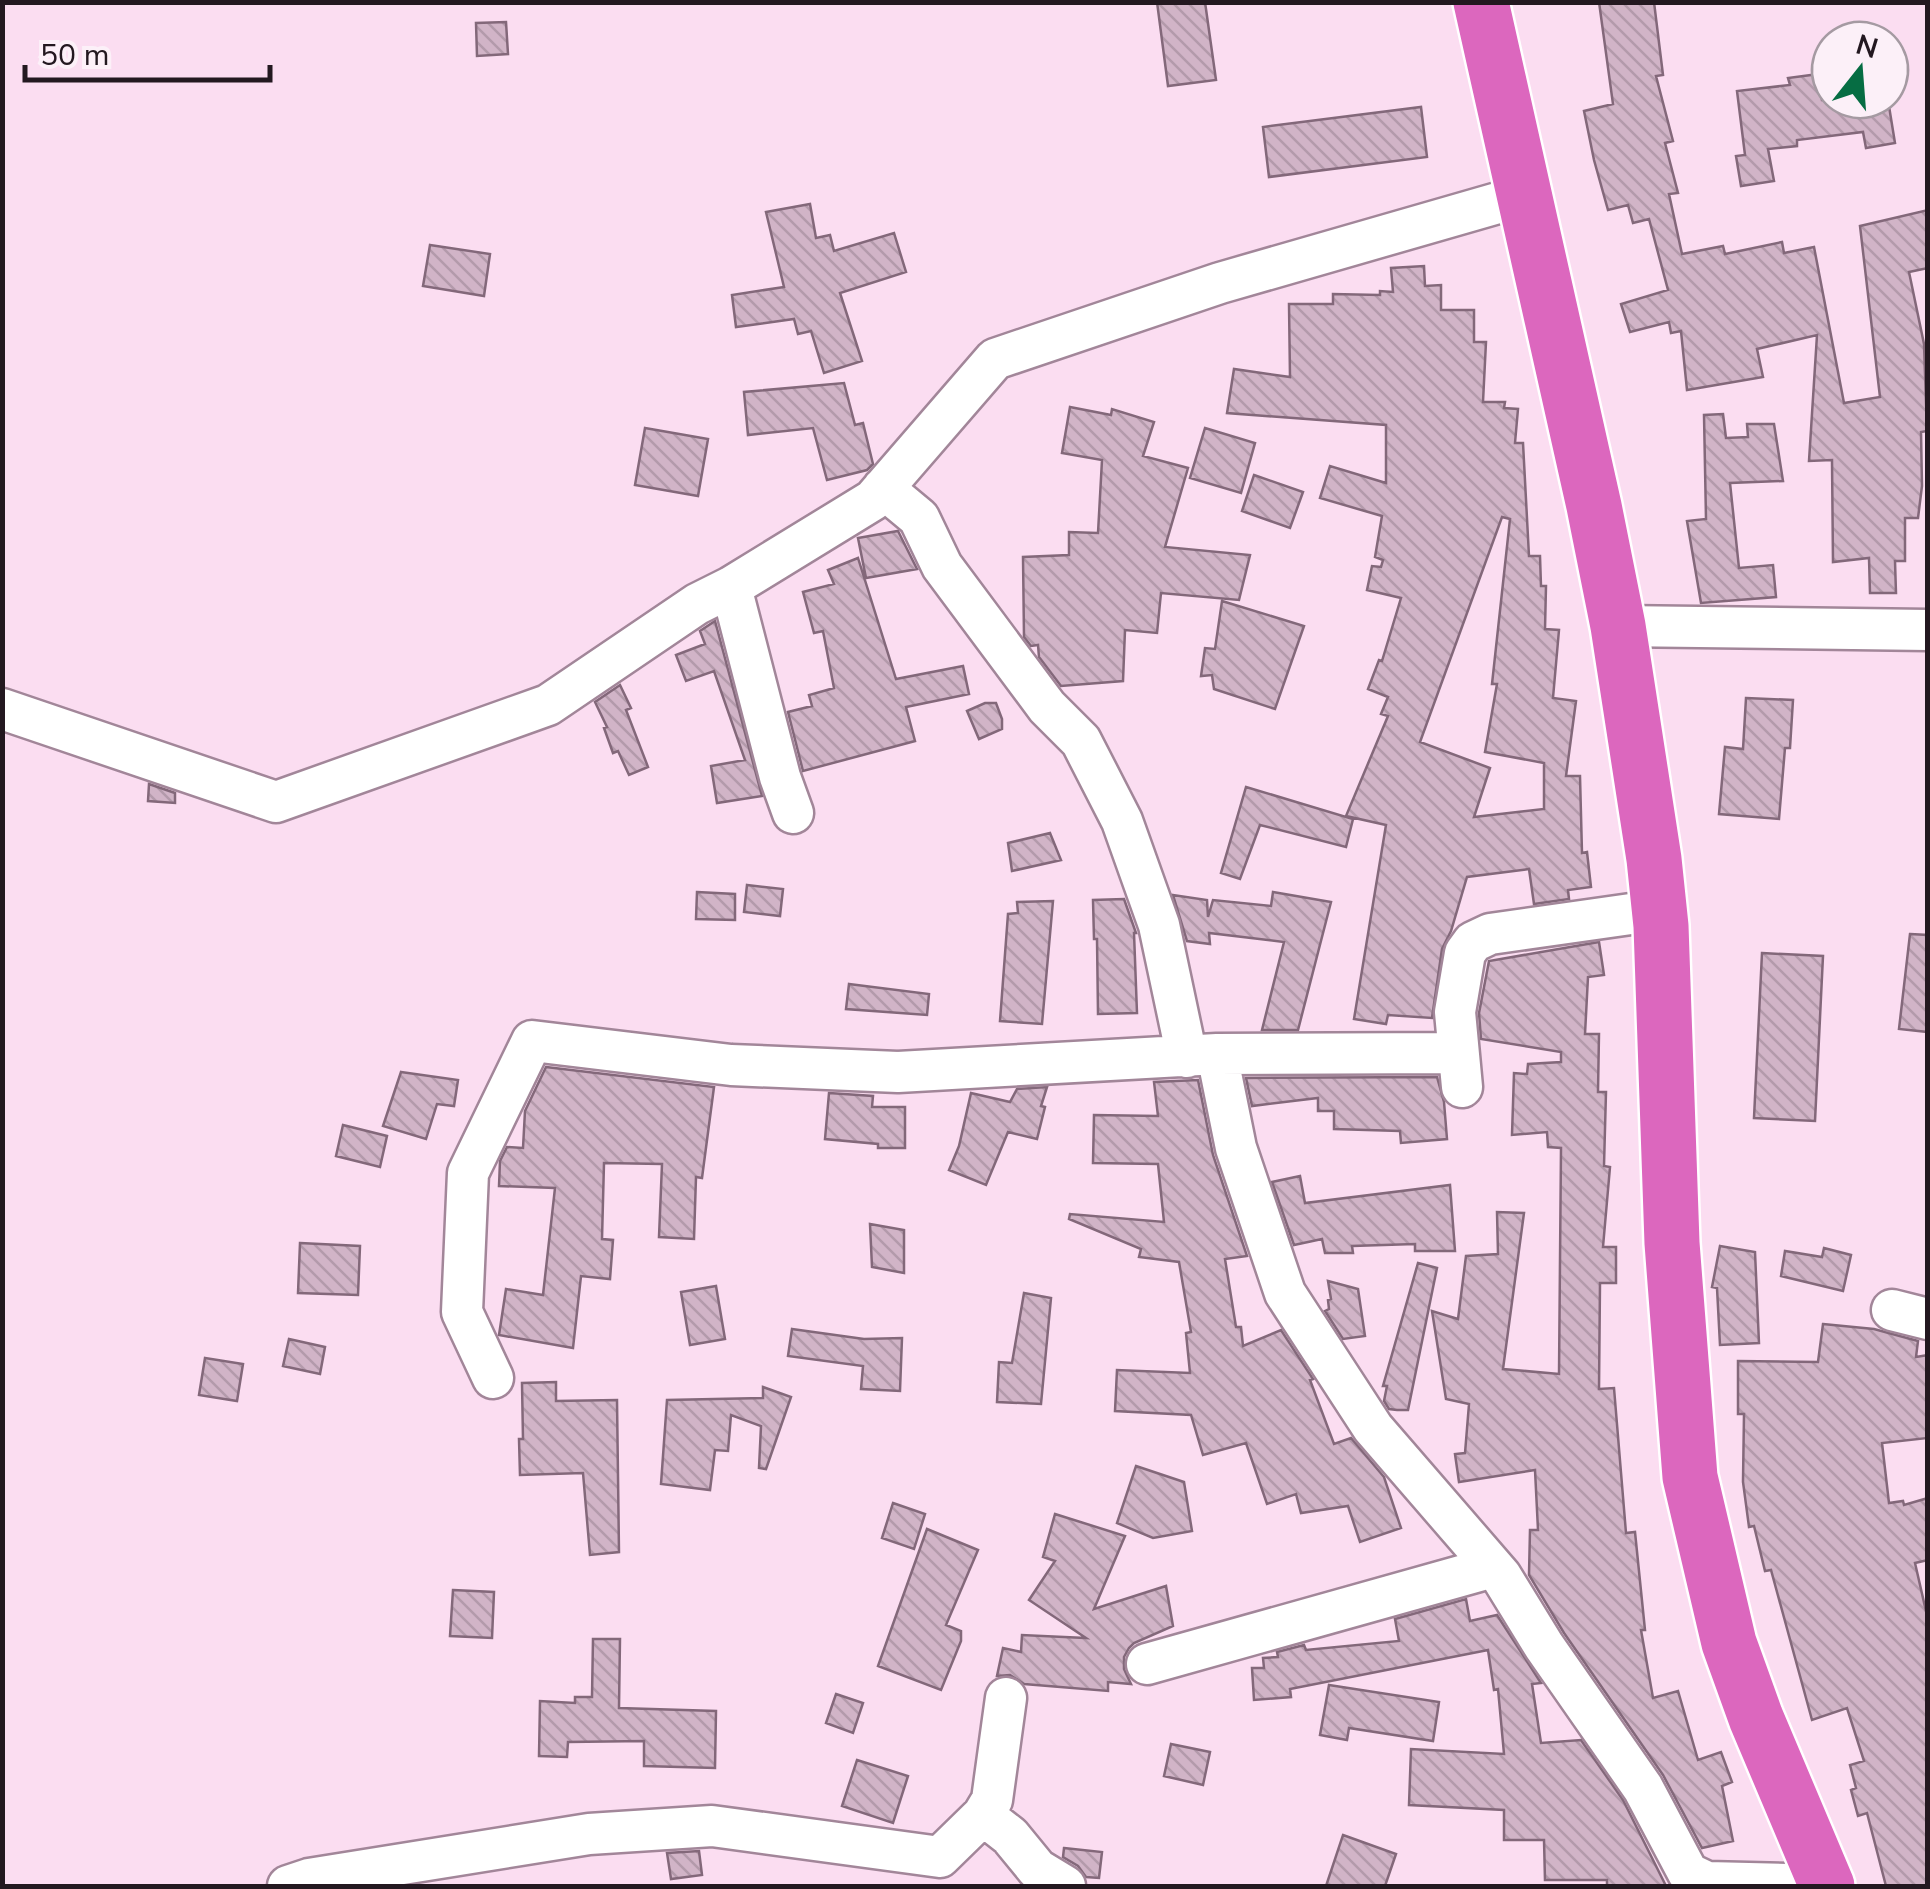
<svg xmlns="http://www.w3.org/2000/svg" width="1930" height="1889" font-family="'Nunito Sans',sans-serif">
<style>
.building{fill:url(#building-back-hatch);stroke:#83687a;stroke-width:2.5;fill-rule:evenodd}
.lines{fill:none;stroke-linecap:round;stroke-linejoin:round}
.street-casing{stroke:#a28699;stroke-width:45}
.highway-casing{stroke:#fff;stroke-width:60}
.street{stroke:#fff;stroke-width:40}
.highway{stroke:#dc67be;stroke-width:55}
</style>
<defs>
<pattern id="building-back-hatch" width="6" height="6" patternUnits="userSpaceOnUse" patternTransform="scale(2.5)"><rect width="6" height="6" fill="#d1b4c7"/><path d="M-1 5l2 2M0 0l6 6M5-1l2 2" fill="none" stroke="#b39aab"/></pattern>
</defs>
<rect width="100%" height="100%" fill="#fbddf1"/>
<path class="building" d="M1157 2H1205L1216 80 1168 86Z
M1599 2H1654L1663 75 1656 76 1673 141 1665 143 1678 193 1669 194 1682 254 1723 246 1725 254 1782 242 1784 253 1814 247 1844 403 1880 397 1860 226 1928 210V268L1909 272 1924 344 1927 431 1921 432 1922 486 1918 518H1905V561H1895L1896 593H1870L1869 558 1833 562 1832 460 1809 461 1817 335 1757 349 1763 377 1687 390 1681 331 1671 333 1669 322 1630 332 1621 304 1668 290 1649 219 1633 223 1628 205 1608 210 1594 160 1584 111 1613 104Z
M506 22 508 54 477 56 476 23Z
M1819 74 1822 100H1888L1895 143 1866 148 1863 132 1797 140V146L1768 149 1774 181 1741 186 1736 156 1745 155 1737 91 1790 85 1788 78Z
M1421 107 1427 157 1269 177 1263 127Z
M810 204 816 238 830 235 834 251 894 233 906 272 840 293 862 361 824 373 811 331 798 334 794 319 736 327 732 295 784 287 766 212Z
M430 245 490 254 484 296 423 286Z
M1424 266 1425 286 1441 285V310H1474V342H1486L1483 402H1505L1504 408 1518 409 1515 443H1523L1529 556H1540L1541 586H1546L1545 629 1559 630 1553 698 1576 701 1566 776H1580L1582 853 1587 852 1591 887 1568 890 1569 899 1534 904 1529 869 1467 877 1451 931 1442 949 1432 1018 1388 1015 1386 1024 1354 1019 1386 825 1346 816 1388 716 1381 714 1388 697 1368 689 1379 660 1382 661 1401 598 1367 590 1372 566 1381 567 1383 560 1375 557 1382 516 1320 498 1330 466 1386 483V425L1227 413 1234 369 1290 377 1289 304H1333V294L1380 295V291L1393 292 1391 268ZM1502 517 1510 519 1492 684H1497L1485 752 1544 763V809L1474 817 1490 768 1420 742Z
M844 383 855 425 863 423 873 464 867 470 827 480 813 428 748 435 744 392Z
M1070 407 1111 415 1112 409 1154 422 1143 456 1188 468 1165 547 1250 555 1239 600 1161 593 1157 633 1125 630 1123 681 1061 686 1039 657 1038 645 1031 646 1024 637 1023 557 1069 555V532L1098 533 1102 460 1062 453Z
M1723 414 1726 438 1748 437 1747 424H1774L1783 481 1730 483 1739 568 1773 565 1776 597 1701 603 1687 521 1706 519 1704 415Z
M645 428 708 439 698 496 635 485Z
M1205 428 1255 443 1241 493 1190 478Z
M1254 475 1303 492 1290 528 1242 511Z
M898 531 917 569 866 578 858 538Z
M858 558 896 679 963 666 969 694 906 707 915 741 803 771 788 712 812 706 809 695 834 688 823 631 814 633 803 592 834 584 828 570Z
M1222 601 1304 626 1275 709 1214 689 1212 675 1201 676 1205 648 1215 649Z
M715 621 762 796 717 803 711 766 745 760 714 671 686 681 676 655 705 644 700 631Z
M620 685 631 708 626 710 648 767 629 775 618 751 613 753 604 728 607 727 595 702Z
M1746 698 1793 700 1790 748H1785L1779 819 1719 814 1725 747 1743 749Z
M985 703H996L1002 719V729L979 739 967 711Z
M149 784 175 793V803L148 801Z
M1246 787 1353 819 1346 847 1260 825 1240 879 1221 873Z
M1050 833 1061 860 1012 871 1008 843Z
M747 885 783 889 780 916 744 912Z
M697 892 735 894V920L696 919Z
M1273 892 1331 902 1298 1030H1262L1284 942 1209 933 1210 944 1187 941 1173 895 1207 900 1208 917 1213 900 1271 906Z
M1124 899 1136 933H1134L1137 1013 1098 1014 1097 939H1094L1093 900Z
M1053 901 1042 1024 1000 1021 1008 914 1018 913 1017 902Z
M1910 934 1928 935V1032L1899 1029Z
M1599 942 1604 975 1588 977 1585 1034H1599L1598 1092H1606L1604 1166 1610 1167 1603 1247H1616V1283H1600L1599 1389 1614 1388 1626 1533 1635 1532 1645 1630H1641L1653 1698 1678 1691 1698 1760 1721 1752 1732 1782 1722 1786 1733 1841 1702 1848 1663 1775 1564 1633 1529 1575 1530 1530H1538L1535 1470 1459 1482 1455 1454 1465 1453 1469 1404 1446 1399 1432 1311 1458 1319 1466 1256 1498 1254 1497 1212 1524 1213 1503 1369 1559 1374 1561 1148 1548 1147 1547 1132 1512 1135 1514 1073 1527 1074 1528 1064 1561 1062V1052L1481 1039 1479 1013 1489 961Z
M1762 953 1823 956 1815 1121 1754 1118Z
M849 984 929 994 927 1015 846 1009Z
M546 1067 714 1087 702 1178 696 1177 694 1239 659 1237 662 1164 604 1163 602 1239 613 1240 610 1279 581 1276 573 1348 499 1335 506 1289 543 1295 555 1188 499 1186 500 1161 507 1147 523 1148 525 1111Z
M401 1072 458 1080 454 1106 437 1104 426 1139 383 1126Z
M1437 1077 1444 1102 1447 1139 1401 1143 1400 1131 1334 1129V1111H1318V1098L1252 1106 1246 1078Z
M1198 1080 1213 1155 1247 1256 1225 1259 1236 1327H1241L1243 1346 1281 1330 1313 1379 1310 1380 1334 1444 1351 1438 1384 1477 1401 1528 1360 1542 1348 1506 1301 1513 1296 1494 1267 1504 1246 1443 1203 1455 1191 1415 1115 1411 1117 1370 1190 1373 1186 1333 1191 1332 1179 1262 1139 1257 1141 1249 1069 1219 1070 1214 1164 1222 1158 1164 1093 1163 1094 1115 1158 1116 1154 1082Z
M1047 1087 1041 1106 1045 1107 1037 1139 1008 1132 986 1185 949 1170 959 1146 971 1093 1010 1102 1017 1089Z
M829 1093 873 1096 872 1107H905V1148H878V1144L825 1139Z
M343 1125 387 1136 380 1167 336 1156Z
M1300 1176 1305 1203 1450 1185 1455 1251H1415V1244L1352 1246 1353 1253H1325L1322 1239 1294 1245 1272 1182Z
M870 1224 904 1230V1273L872 1267Z
M300 1243 360 1246 358 1295 298 1293Z
M1720 1246 1755 1252 1759 1343 1720 1345 1717 1288 1712 1287Z
M1824 1248 1851 1255 1843 1291 1781 1276 1785 1251 1822 1257Z
M1418 1263 1437 1268 1408 1410H1397L1389 1409 1384 1401 1387 1386H1383Z
M1328 1281 1358 1289 1365 1336 1343 1339 1325 1311 1329 1309 1328 1300 1331 1299Z
M716 1286 725 1339 690 1345 681 1292Z
M1024 1293 1051 1298 1041 1404 997 1402 999 1362 1012 1363Z
M1823 1324 1874 1329 1918 1341 1916 1357 1928 1355V1438L1882 1443 1889 1503 1903 1501 1904 1505 1928 1498V1560L1915 1563 1928 1620V1886H1886L1867 1813 1858 1816 1851 1790 1856 1788 1850 1765 1864 1761 1847 1708 1812 1720 1771 1570 1765 1571 1754 1526 1749 1527 1743 1482 1744 1414H1738V1361L1818 1362Z
M792 1329 864 1339 902 1338 900 1391 861 1389 863 1366 788 1356Z
M289 1339 325 1347 320 1374 283 1366Z
M205 1358 243 1364 237 1401 199 1395Z
M556 1382V1401L617 1400 619 1552 590 1555 583 1473 520 1475 519 1439H523L522 1383Z
M763 1387 791 1397 766 1469 759 1468 761 1426 731 1415 728 1451 715 1450 710 1490 661 1484 667 1400 763 1398Z
M1136 1466 1184 1482 1192 1531 1153 1538 1117 1523Z
M893 1503 925 1514 914 1549 882 1538Z
M1055 1514 1125 1536 1094 1609 1166 1586 1173 1626 1134 1643 1129 1648 1124 1657V1669L1131 1684 1108 1682V1691L1024 1684 1010 1675 997 1676 1003 1648 1021 1652 1022 1635 1086 1638 1029 1600 1055 1561 1043 1557Z
M927 1529 978 1550 946 1625 961 1631V1641L941 1690 878 1666Z
M453 1590 494 1592 492 1638 450 1636Z
M1466 1599 1470 1621 1497 1615 1541 1683 1532 1684 1541 1743 1581 1740 1623 1800 1666 1886H1607V1880H1545L1544 1840H1504V1810L1409 1805 1411 1749 1504 1754 1498 1689 1494 1690 1488 1650 1290 1689 1291 1697 1254 1700 1252 1668H1264L1263 1658 1278 1657 1277 1652 1304 1645 1306 1650 1399 1641 1395 1619Z
M593 1639H620L619 1708 716 1711 715 1768 644 1766V1741L568 1742 567 1757 539 1756 540 1701 575 1703V1697H592Z
M1329 1685 1439 1702 1433 1741 1349 1728 1347 1740 1320 1735Z
M836 1694 863 1703 853 1733 826 1723Z
M1171 1744 1210 1752 1203 1785 1164 1776Z
M857 1760 908 1776 893 1823 842 1806Z
M1343 1835 1396 1854 1385 1886H1326Z
M1064 1848 1102 1852 1099 1878 1086 1877 1078 1866 1063 1857Z
M699 1851 702 1875 671 1879 667 1853Z"/>
<g class="lines">
<g class="street-casing">
<path id="street" d="M883 488 919 518 942 566 1047 707 1081 741 1122 821 1159 925 1187 1057
M731 587 780 777 793 813
M1618 626 1928 630
M2 709 276 802 548 705 697 604 731 587 873 500 995 359 1220 283 1522 196
M1217 1054 1236 1148 1285 1293 1373 1428 1501 1576 1544 1646 1643 1788 1688 1873 1707 1882 1827 1885
M1462 1087 1455 1012 1465 953 1473 942 1490 934 1659 910
M1892 1310 1928 1319
M493 1378 462 1312 468 1173 532 1041 731 1065 898 1072 1217 1054 1457 1053
M1147 1664 1493 1567
M1006 1698 992 1800 983 1815 1010 1836 1037 1869 1065 1886
M288 1886 309 1879 589 1834 712 1826 940 1857 983 1815"/>
</g>
<g class="highway-casing">
<path id="highway" d="M1481 2 1594 506 1618 626 1654 859 1661 926 1672 1243 1690 1477 1729 1643 1756 1718 1827 1886"/>
</g>
<use href="#street" class="street"/>
<use href="#highway" class="highway"/>
</g>
<rect width="1930" height="1889" fill="none" stroke="#231820" stroke-width="10"/>
<g transform="translate(1860 70) rotate(17)"><circle r="48" fill="#fcf0f8" stroke="#a59aa2" stroke-width="2.5"/>
<path d="M0-8L18 38L0 25L-18 38Z" fill="#066d43"/>
<text y="-15" font-size="28" font-weight="bold" text-anchor="middle" fill="#231820">N</text>
</g>
<path d="M25 65v15h245v-15" fill="none" stroke="#231820" stroke-width="5"/>
<text x="40" y="65" font-size="30" fill="#231820" stroke="#fcf0f8" stroke-width="8" paint-order="stroke">50 m</text>
</svg>
